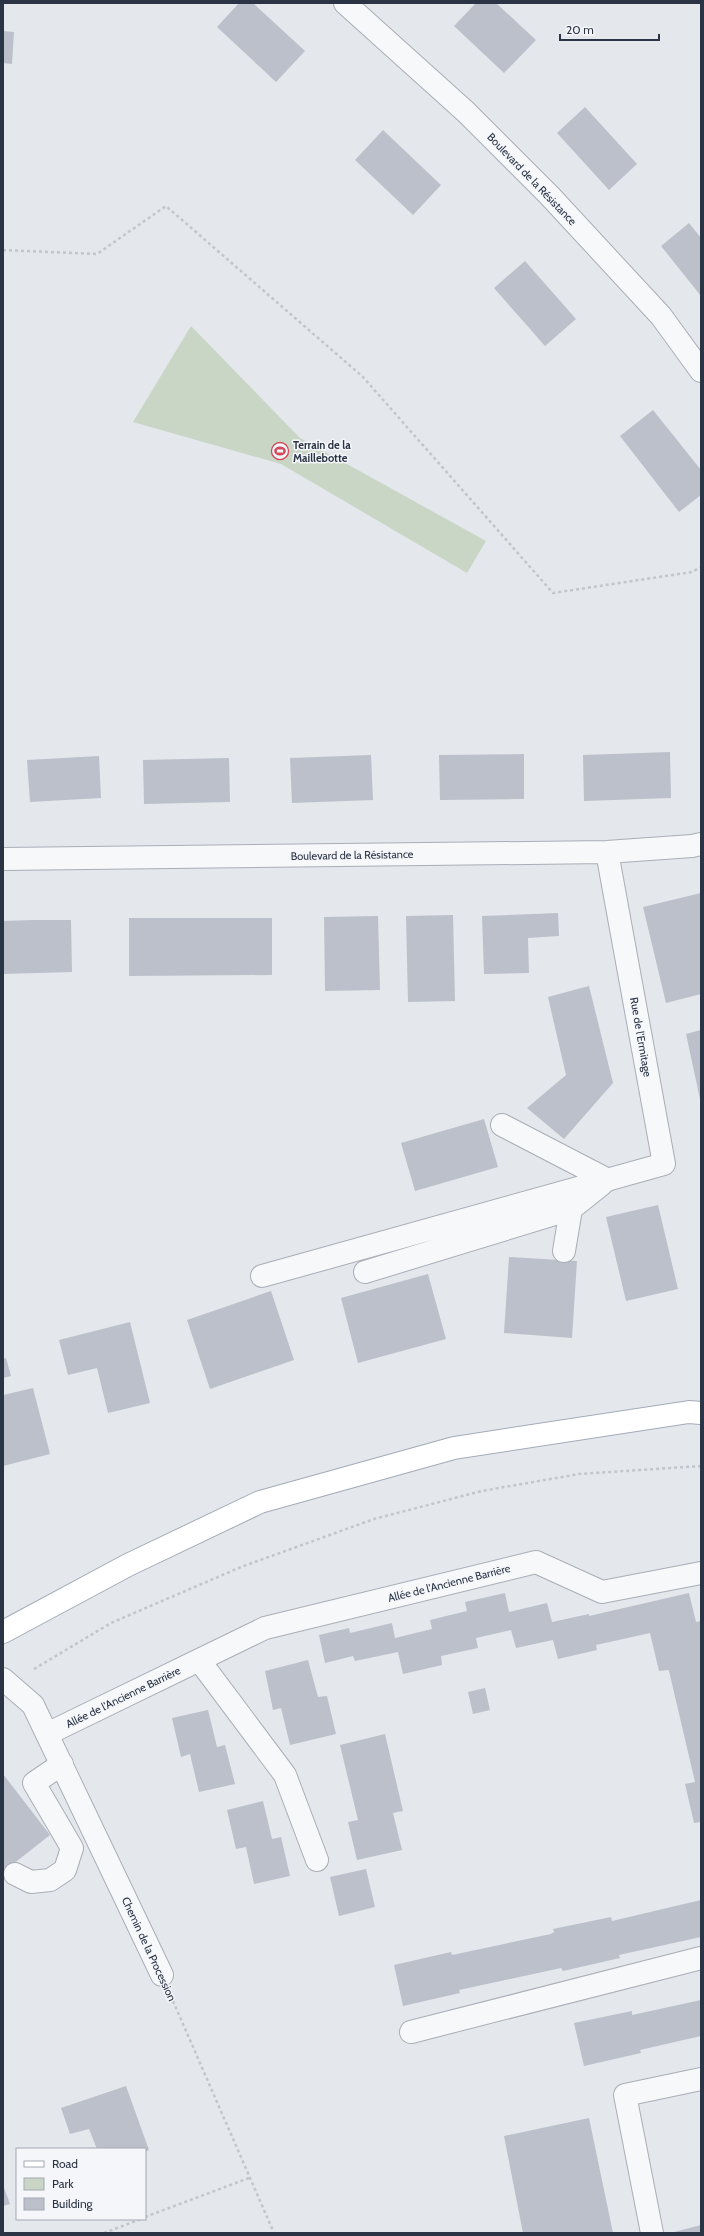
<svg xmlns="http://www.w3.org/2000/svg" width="704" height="2236" font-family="Cabin,sans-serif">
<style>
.green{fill:#c9d6c5}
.building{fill:#bbc0ca}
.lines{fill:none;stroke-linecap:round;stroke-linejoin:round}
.minor-casing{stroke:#a9aeb7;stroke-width:24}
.major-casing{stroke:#a3abb8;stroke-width:24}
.path{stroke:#c2c5cb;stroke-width:2.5;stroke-dasharray:3 3;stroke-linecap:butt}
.minor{stroke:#f7f8fa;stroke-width:22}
.major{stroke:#fff;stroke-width:22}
.labels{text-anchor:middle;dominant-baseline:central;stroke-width:3;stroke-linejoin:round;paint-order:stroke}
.street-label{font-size:11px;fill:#2b3445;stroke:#f4f6f9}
.poi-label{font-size:11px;font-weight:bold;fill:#2b3445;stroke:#f4f6f9;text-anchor:start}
</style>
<rect width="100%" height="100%" fill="#e4e7ec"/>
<path class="green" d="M191 326 300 438 486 541 467 573 281 464 133 422Z"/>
<path class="building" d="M239 3H253L305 51 276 82 217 27Z
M476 3H496L536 40 504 73 454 26Z
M3 31 14 32 12 64 3 63Z
M585 107 637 164 609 190 557 133Z
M383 130 441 185 413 215 355 160Z
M689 223 701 238V296L661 246Z
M525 261 576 319 545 346 494 288Z
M653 410 701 470V495L679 512 620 436Z
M670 752 671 798 584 801 583 755Z
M524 754V799L440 800 439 755Z
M371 755 373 800 292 803 290 758Z
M99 756 101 798 30 802 27 760Z
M229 758 230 802 144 804 143 760Z
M701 893V994L666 1003 643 907Z
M558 913 559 936 528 938 529 973 484 974 482 916Z
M453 915 455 1001 408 1002 406 916Z
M378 916 380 990 325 991 324 917Z
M129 918H272V975L129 976Z
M34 920H71L72 972 3 974V921Z
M589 986 613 1083 564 1139 527 1108 566 1075 548 997Z
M701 1030V1099H700L686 1034Z
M484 1119 498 1167 415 1191 401 1143Z
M658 1205 678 1289 626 1301 606 1217Z
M509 1257 577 1261 572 1338 504 1333Z
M428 1274 446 1339 358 1363 341 1298Z
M271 1291 294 1360 210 1389 187 1320Z
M130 1322 150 1403 108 1413 97 1368 68 1375 59 1340Z
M6 1358 11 1376 3 1378V1359Z
M33 1388 50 1454 3 1466V1395Z
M505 1593 509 1612 547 1603 552 1622 589 1614V1616L689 1593 696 1622 701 1621V1822L694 1823 685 1784 695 1782 669 1671 668 1670 659 1671 650 1633 596 1645 597 1650 558 1659 553 1640 516 1648 511 1630 476 1638 478 1648 441 1656 442 1665 403 1674 398 1652 355 1661 353 1656 325 1663 319 1635 349 1628 350 1633 392 1623 395 1638 432 1629 430 1620 467 1611 465 1602Z
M308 1660 318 1697 327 1696 336 1734 290 1745 281 1708 273 1710 265 1671Z
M485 1688 490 1710 473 1714 468 1692Z
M208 1710 217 1747 225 1745 235 1784 199 1792 190 1754 181 1757 172 1718Z
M385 1734 403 1811 393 1813 402 1850 357 1860 348 1822 358 1820 340 1745Z
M3 1774 50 1835 3 1872Z
M263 1801 272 1839 281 1837 290 1876 254 1884 246 1847 236 1849 227 1810Z
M366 1869 375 1907 339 1916 330 1877Z
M701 1900V1937L619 1955 620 1958 563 1971 561 1968 459 1990 460 1993 403 2006 394 1965 451 1952 452 1955 551 1934 554 1932 553 1929 611 1917 612 1921Z
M701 2000V2036L640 2050 641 2053 584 2066 574 2023 632 2011V2015Z
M126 2086 149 2150 145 2152V2149H97L89 2129 70 2134 61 2108Z
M589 2118 613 2233H523L504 2136Z
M3 2185 10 2204 3 2206Z
M701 2225V2233H674V2232Z"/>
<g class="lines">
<g class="minor-casing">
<path id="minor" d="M345 3 466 112 549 195 661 316 701 371
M3 859 607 852 692 846 701 844
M502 1125 608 1180
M564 1251 571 1209
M365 1272 571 1209 601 1185
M262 1276 664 1164 607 852
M199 1660 285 1775 317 1860
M3 1679 33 1705 162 1975
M47 1734 265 1628 536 1562 602 1592 701 1573
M15 1874 31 1882 50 1880 65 1870 72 1848 34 1783 62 1764
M411 2032 701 1958
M652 2233 625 2095 701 2079"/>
</g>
<g class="major-casing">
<path id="major" d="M3 1632 128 1565 260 1502 454 1448 689 1412 701 1413"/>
</g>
<path class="path" d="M3 250 97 254 166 206 363 377 553 593 692 572 701 567
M34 1669 111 1623 241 1567 374 1519 482 1491 579 1474 701 1466
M173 2001 274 2233
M145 2217 249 2178
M104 2233 141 2219"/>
<use href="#minor" class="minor"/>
<use href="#major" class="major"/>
</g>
<defs>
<g id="stadium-ring" transform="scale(0.9)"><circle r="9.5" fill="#f4f6f9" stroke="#d1495b" stroke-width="1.5"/><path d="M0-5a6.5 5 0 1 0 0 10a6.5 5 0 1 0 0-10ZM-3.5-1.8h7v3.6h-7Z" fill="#d1495b"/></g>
</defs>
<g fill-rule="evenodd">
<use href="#stadium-ring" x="280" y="451"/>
</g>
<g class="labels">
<g class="street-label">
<text transform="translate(532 179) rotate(46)">Boulevard de la Résistance</text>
<text transform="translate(352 855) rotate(-1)">Boulevard de la Résistance</text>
<text transform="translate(641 1037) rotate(80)">Rue de l'Ermitage</text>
<text transform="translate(449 1583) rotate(-14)">Allée de l'Ancienne Barrière</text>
<text transform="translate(123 1697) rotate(-26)">Allée de l'Ancienne Barrière</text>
<text transform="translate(149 1949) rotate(65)">Chemin de la Procession</text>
</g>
<g class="poi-label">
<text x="293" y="445">Terrain de la<tspan x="293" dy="13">Maillebotte</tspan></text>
</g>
</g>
<rect width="704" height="2236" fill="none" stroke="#2b3445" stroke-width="8"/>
<rect x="16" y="2148" width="130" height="72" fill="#f4f6f9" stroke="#a4a8b1"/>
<rect x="24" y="2161" width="20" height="6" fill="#ffffff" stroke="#a4a8b1"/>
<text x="52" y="2168" font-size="12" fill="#2b3445">Road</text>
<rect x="24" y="2178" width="20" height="12" fill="#c9d6c5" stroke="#a4a8b1"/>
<text x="52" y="2188" font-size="12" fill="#2b3445">Park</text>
<rect x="24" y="2198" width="20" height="12" fill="#bbc0ca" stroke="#a4a8b1"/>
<text x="52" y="2208" font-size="12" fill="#2b3445">Building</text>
<path d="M560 34v6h99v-6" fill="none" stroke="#2b3445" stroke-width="2"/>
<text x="566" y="34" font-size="12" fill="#2b3445" stroke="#f4f6f9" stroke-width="3" paint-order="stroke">20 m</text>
</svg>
